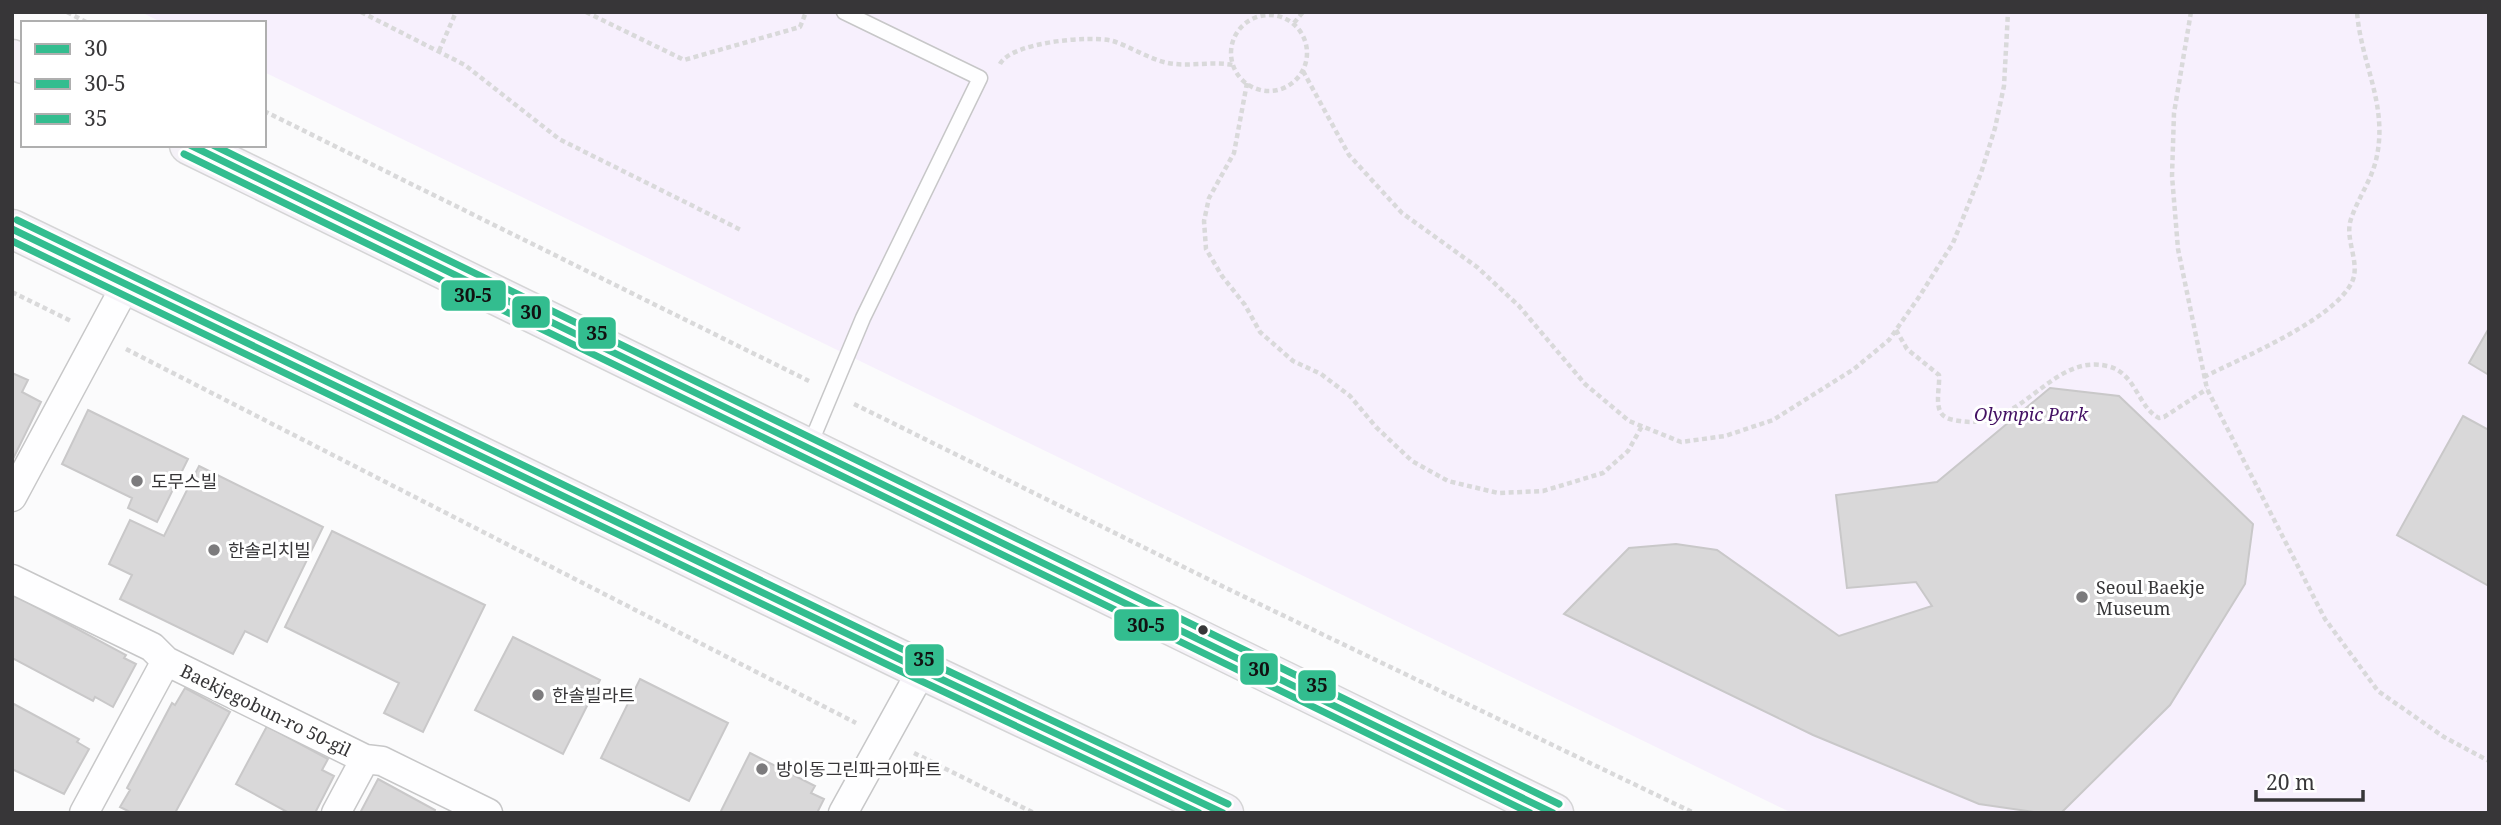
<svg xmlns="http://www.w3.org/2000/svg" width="2501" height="825" font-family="'Noto Serif','Noto Sans KR',serif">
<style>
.green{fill:#f7f0fd}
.building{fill:#d9d8d9;stroke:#c9c8c9;stroke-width:2}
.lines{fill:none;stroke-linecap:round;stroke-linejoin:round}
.lane-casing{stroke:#c7c7c8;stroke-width:17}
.street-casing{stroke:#c7c7c8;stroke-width:31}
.primary-casing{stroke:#d5d5d6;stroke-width:41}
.path{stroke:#d9d9da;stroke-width:4.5;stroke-dasharray:5 3.5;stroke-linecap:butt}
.lane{stroke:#fefeff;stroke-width:14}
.street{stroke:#fefeff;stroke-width:28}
.primary{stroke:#f5f2f8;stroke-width:38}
.bus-1-casing{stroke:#fff;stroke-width:12}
.bus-2-casing{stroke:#fff;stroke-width:12}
.bus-3-casing{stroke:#fff;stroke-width:12}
.bus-1{stroke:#33bd8f;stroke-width:7}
.bus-2{stroke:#33bd8f;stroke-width:7}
.bus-3{stroke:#33bd8f;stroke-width:7}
.poi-dot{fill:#7c7b7d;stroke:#fff;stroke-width:2.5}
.bus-dot{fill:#373638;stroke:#fff;stroke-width:2.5}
.labels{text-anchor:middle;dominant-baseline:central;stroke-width:6;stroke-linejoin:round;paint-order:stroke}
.park-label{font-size:18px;font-style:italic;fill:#431063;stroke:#fff}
.poi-label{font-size:18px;fill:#373638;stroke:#fff;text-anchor:start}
.street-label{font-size:18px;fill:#373638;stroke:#fff}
.line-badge{stroke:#fff;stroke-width:2.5}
.pale-badge-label{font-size:19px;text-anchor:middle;font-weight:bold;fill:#111}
</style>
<rect width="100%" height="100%" fill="#fbfbfc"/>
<path class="green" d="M141 12H2489V813H1792L264 72V23H163Z"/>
<path class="building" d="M2489 328V375L2469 363Z
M12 373 28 380 22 392 41 402 12 461Z
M2050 388 2119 396 2253 524 2245 584 2170 705 2061 813H2041L1979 804 1813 735 1564 614 1629 548 1676 544 1717 550 1839 636 1932 606 1916 582 1847 588 1836 495 1937 482Z
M88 410 188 459 157 522 128 508 132 498 62 464Z
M2463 416 2489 430V586L2397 535Z
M199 466 323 527 267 642 245 631 233 654 120 599 132 575 109 564 130 520 164 536Z
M332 531 485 605 423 732 384 713 399 683 285 627Z
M12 594 126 655 124 658 136 664 113 707 95 697 93 701 12 658Z
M513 637 600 680 563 754 475 710Z
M640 679 728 723 689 801 601 758Z
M185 688 230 712 175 813H132L120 807 130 790 127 788 172 703 175 705Z
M12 703 79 739 77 742 89 749 64 794 12 769Z
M267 726 328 759 322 770 334 776 315 813H289L236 784Z
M750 753 815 786 811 793 824 799 817 813H720Z
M378 779 435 810 434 813H360Z"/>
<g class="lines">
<g class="lane-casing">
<path id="lane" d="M809 447 863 318 980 78 844 12"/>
</g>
<g class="street-casing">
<path id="street" d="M12 497 126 285
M12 579 152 647 166 661 365 759 382 761 488 813
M84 813 166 661
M336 813 365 759
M843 813 922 670"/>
</g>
<g class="primary-casing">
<path id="primary" d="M12 59 23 64
M189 145 1554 813
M12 229 922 670 1224 813"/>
</g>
<path class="path" d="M67 12 88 23
M361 12 465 65 559 139 741 230
M586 12 684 60 800 27 806 12
M2191 12 2174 113 2172 176 2178 249 2207 389 2325 619 2378 691 2444 737 2489 761
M1231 53a38 38 0 1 1 76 0a38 38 0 1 1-76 0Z
M1294 23 1303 12
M439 51 456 12
M1000 64C1011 42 1091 35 1113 41 1131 47 1149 59 1168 63 1189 67 1211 61 1233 65
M1303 71 1349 155 1402 213 1477 267 1519 306 1585 384 1629 421 1681 442 1725 436 1773 420 1854 369 1889 340 1919 297 1953 243 1981 173 1995 128 2004 86 2008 12
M1247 83 1234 153 1209 198 1204 221 1206 249 1222 276 1245 305 1260 332 1293 361 1321 374 1350 396 1376 427 1412 461 1448 481 1498 493 1543 491 1603 473 1628 451 1642 426
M264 111 809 381
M12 292 71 321
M1896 330 1907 349 1939 375C1940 386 1935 403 1941 413 1945 419 1953 420 1960 421 2022 431 2051 353 2107 366 2136 372 2138 408 2159 418L2164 417 2207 389
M126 349 856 723
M2204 377C2241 358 2334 320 2352 282 2361 263 2344 239 2351 219 2358 198 2371 181 2376 160 2389 106 2361 64 2357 12
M854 404 1224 587 1694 813
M914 753 1034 813"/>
<use href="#lane" class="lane"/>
<use href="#street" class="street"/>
<use href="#primary" class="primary"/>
<g class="bus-1-casing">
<path id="bus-1" d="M190 145 1553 813
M12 229 922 670 1223 813"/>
</g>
<g class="bus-2-casing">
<path id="bus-2" d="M184 154 1530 813
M12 241 917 679 1199 813"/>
</g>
<g class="bus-3-casing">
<path id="bus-3" d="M213 145 1559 804
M17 220 927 661 1228 804"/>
</g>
<use href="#bus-1" class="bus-1"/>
<use href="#bus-2" class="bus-2"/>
<use href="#bus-3" class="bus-3"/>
</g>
<g class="poi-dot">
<circle cx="137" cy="481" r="7"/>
<circle cx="214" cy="550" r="7"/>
<circle cx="2082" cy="597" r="7"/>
<circle cx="538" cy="695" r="7"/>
<circle cx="762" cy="769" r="7"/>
</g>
<circle class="bus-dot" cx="1203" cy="630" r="6"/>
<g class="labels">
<g class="park-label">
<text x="2031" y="414">Olympic Park</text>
</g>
<g class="poi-label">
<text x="151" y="481">도무스빌</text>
<text x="228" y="550">한솔리치빌</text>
<text x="2096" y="587">Seoul Baekje<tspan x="2096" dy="21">Museum</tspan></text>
<text x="552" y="695">한솔빌라트</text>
<text x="776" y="769">방이동그린파크아파트</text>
</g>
<g class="street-label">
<text transform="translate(266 710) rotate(26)">Baekjegobun-ro 50-gil</text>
</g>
</g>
<g class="line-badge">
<rect x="440" y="279" width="67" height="33" rx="7" fill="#33bd8f"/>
<rect x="511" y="295" width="40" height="34" rx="7" fill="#33bd8f"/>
<rect x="577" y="316" width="40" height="34" rx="7" fill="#33bd8f"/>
<rect x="1113" y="608" width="67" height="34" rx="7" fill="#33bd8f"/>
<rect x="904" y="643" width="41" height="34" rx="7" fill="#33bd8f"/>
<rect x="1239" y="652" width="40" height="34" rx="7" fill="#33bd8f"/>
<rect x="1297" y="669" width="40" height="33" rx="7" fill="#33bd8f"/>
</g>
<g class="pale-badge-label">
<text x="473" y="302">30-5</text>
<text x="531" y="319">30</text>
<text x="597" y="340">35</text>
<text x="1146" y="632">30-5</text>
<text x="924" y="666">35</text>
<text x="1259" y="676">30</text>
<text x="1317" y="692">35</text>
</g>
<rect width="2501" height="825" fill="none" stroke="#373638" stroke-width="28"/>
<rect x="21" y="21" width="245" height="126" fill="#ffffff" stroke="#afafaf" stroke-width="2"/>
<rect x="35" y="44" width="35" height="10" fill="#33bd8f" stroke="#afafaf" stroke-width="2"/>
<text x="84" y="56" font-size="21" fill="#373638">30</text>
<rect x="35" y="79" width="35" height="10" fill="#33bd8f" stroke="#afafaf" stroke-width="2"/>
<text x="84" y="91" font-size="21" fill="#373638">30-5</text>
<rect x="35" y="114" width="35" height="10" fill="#33bd8f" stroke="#afafaf" stroke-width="2"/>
<text x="84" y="126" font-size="21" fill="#373638">35</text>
<path d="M2256 790v10h107v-10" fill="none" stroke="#373638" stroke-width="3.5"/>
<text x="2266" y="790" font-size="21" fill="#373638" stroke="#ffffff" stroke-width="5" paint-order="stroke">20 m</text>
</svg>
